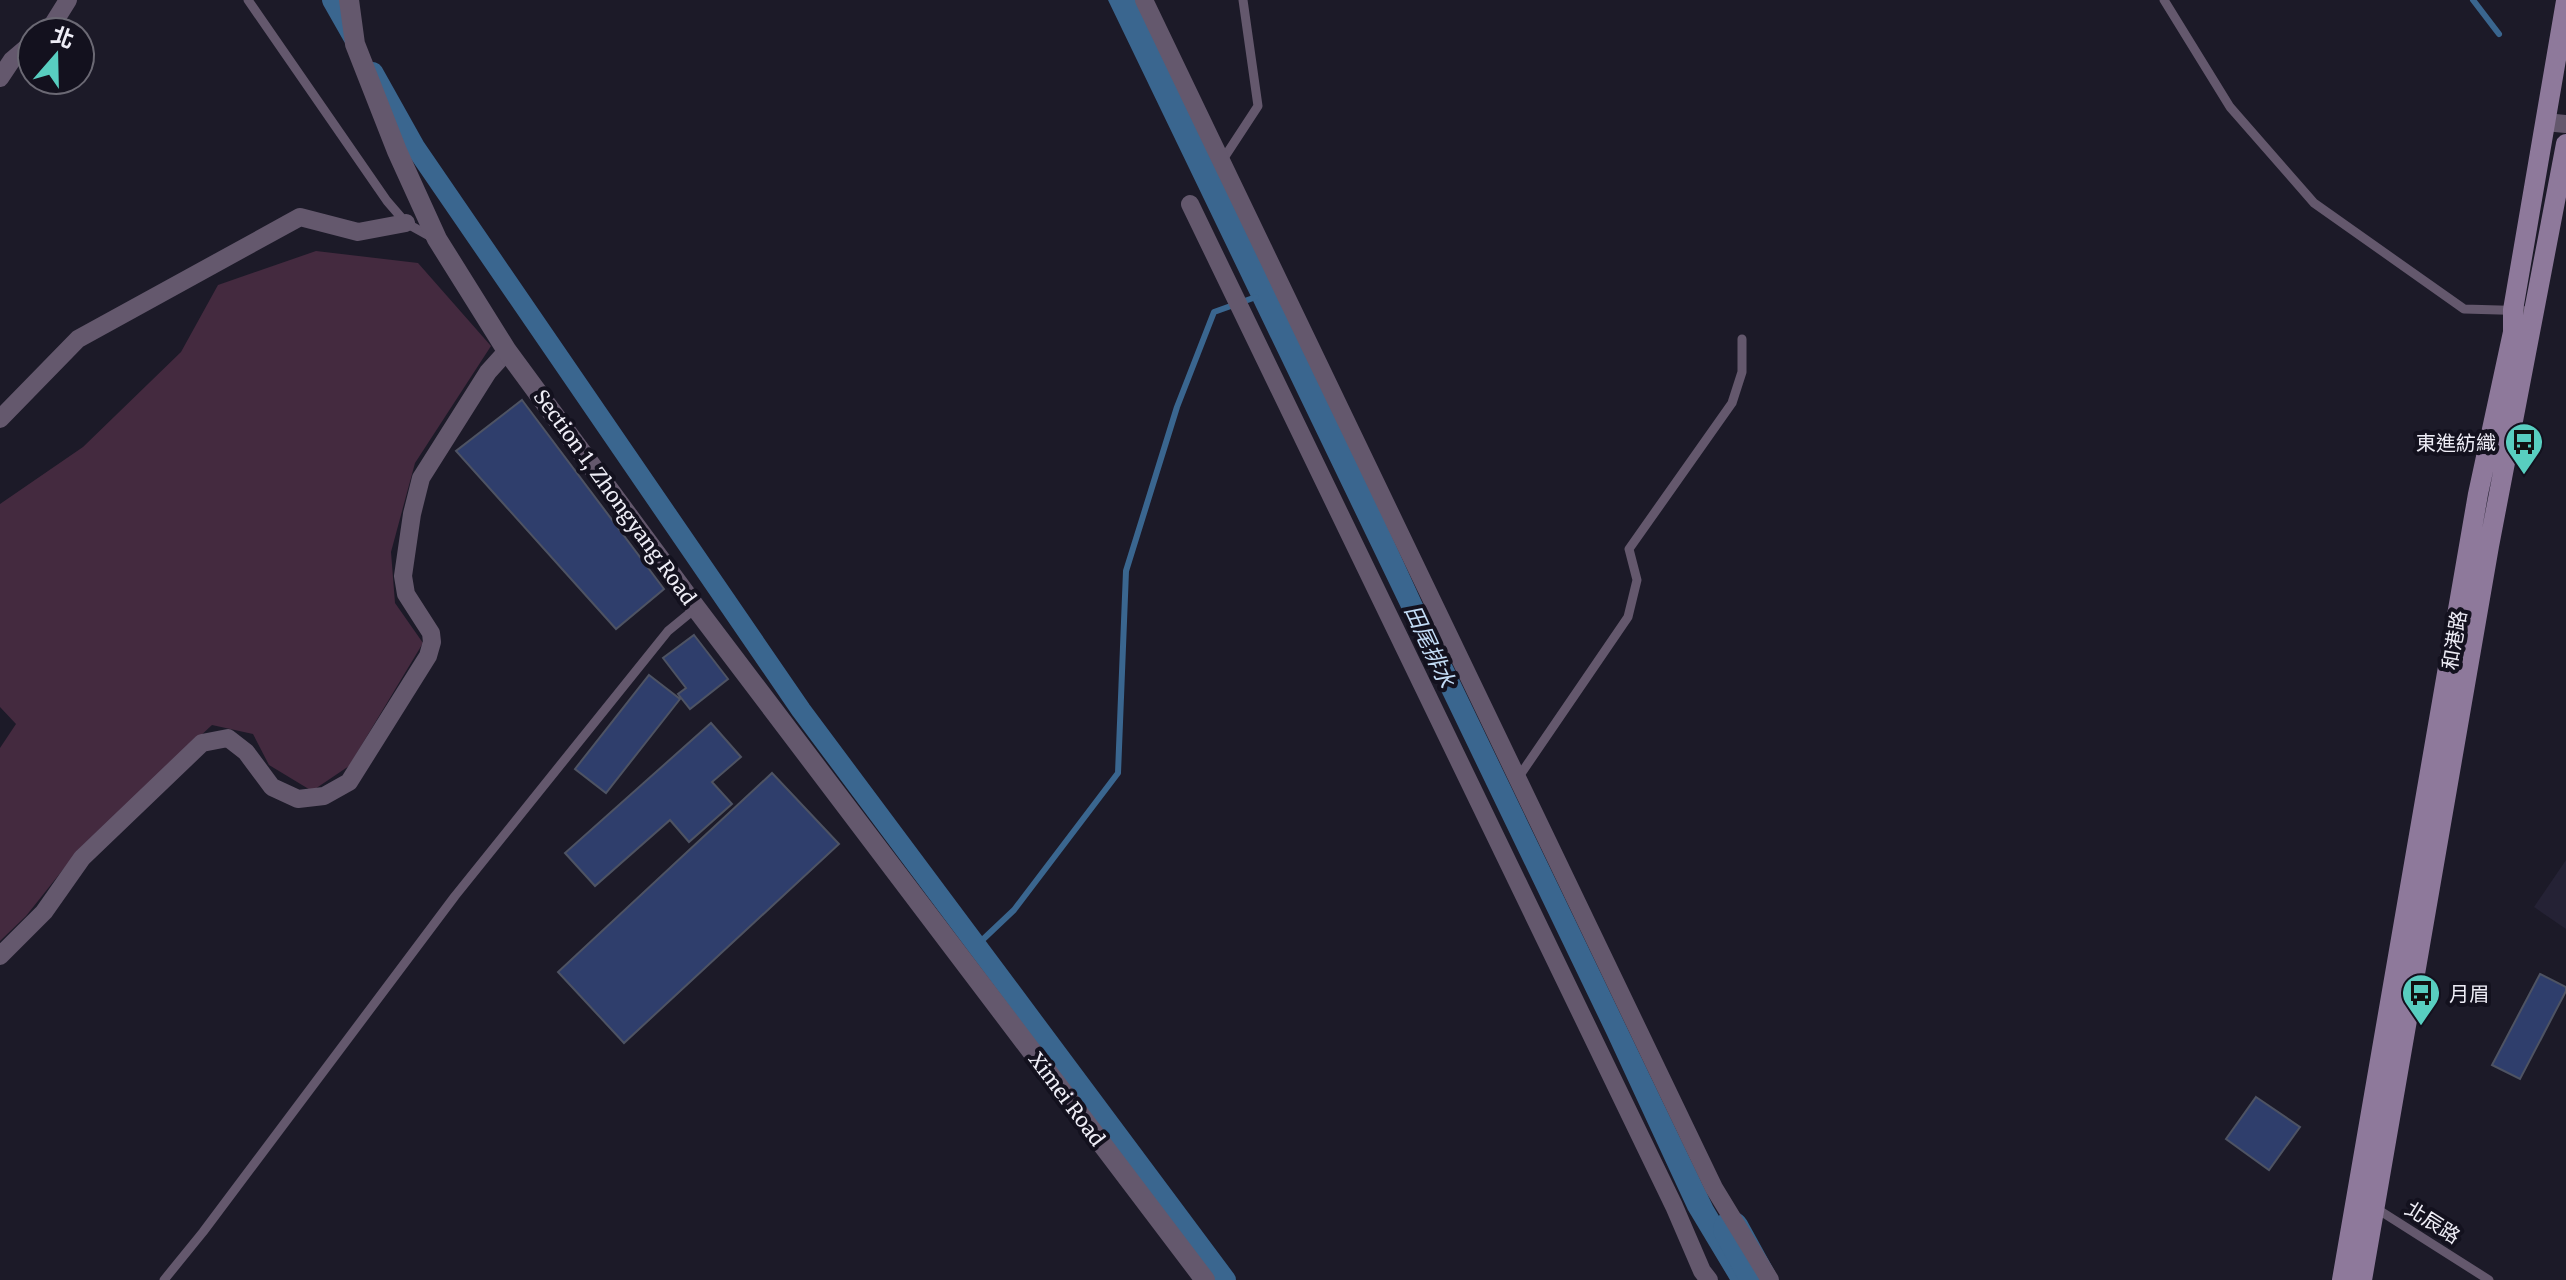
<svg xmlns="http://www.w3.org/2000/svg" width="2566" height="1280" font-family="Merriweather,'Noto Sans TC',serif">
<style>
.built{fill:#252235}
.green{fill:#442a3f}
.water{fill:#3a668f}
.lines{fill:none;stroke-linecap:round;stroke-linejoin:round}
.stream{stroke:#3a668f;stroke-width:6}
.canal{stroke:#3a668f;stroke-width:20}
.river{stroke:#3a668f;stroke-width:36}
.building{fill:#2f3e6c;stroke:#4e5363;stroke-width:2}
.service{stroke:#64586d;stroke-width:9}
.minor{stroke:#64586d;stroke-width:18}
.tertiary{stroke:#64586d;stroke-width:20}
.secondary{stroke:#8e799b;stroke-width:20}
.labels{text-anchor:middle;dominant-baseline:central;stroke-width:8;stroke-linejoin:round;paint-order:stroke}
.poi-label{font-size:20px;fill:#eeedf6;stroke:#13111e;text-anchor:end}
.street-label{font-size:20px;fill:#eeedf6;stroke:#13111e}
.water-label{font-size:22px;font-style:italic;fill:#c2dbf5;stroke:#13111e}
</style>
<rect width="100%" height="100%" fill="#1c1a28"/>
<path class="built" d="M2566 860V929L2534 907Z"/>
<path class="green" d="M316 251 418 263 491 346 415 463 391 552 395 603 423 643 349 766 312 791 269 765 253 734 212 725 81 847 26 916 0 941V748L16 724 0 707V504L83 447 181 352 218 285Z"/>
<path class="water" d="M1108 0H1137L1282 296 1422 602 1713 1206 1757 1280H1730L1688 1210 1607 1035Z"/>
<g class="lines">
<path class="stream" d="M2473 0 2499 34
M976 946 1014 910 1118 773 1126 571 1177 407 1214 312 1256 297"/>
<path class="canal" d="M332 0 353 37
M373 72 415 147 801 710 1226 1280"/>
<path class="river" d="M1731 1229 1759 1280"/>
</g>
<path class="building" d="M522 400 664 589 616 629 456 451Z
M694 635 728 679 690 709 678 694 686 688 663 658Z
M649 675 680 699 606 793 575 769Z
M711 723 741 757 712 782 732 804 689 842 670 820 595 886 565 853Z
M772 773 839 844 624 1043 558 972Z
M2540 974 2566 987V991L2520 1079 2492 1065Z
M2256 1097 2300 1127 2269 1170 2226 1139Z"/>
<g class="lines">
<path class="service" d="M248 0 387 201 406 223 433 238
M2164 0 2230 107 2314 203 2464 309 2534 311
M1222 161 1258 106 1243 0
M1518 778 1628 617 1637 580 1629 549 1732 403 1742 372V339
M2374 1207 2489 1280
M164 1280 203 1232 455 896 668 631 696 608"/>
<path class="minor" d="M1144 0 1714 1188 1770 1280
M44 32 53 24 68 0
M0 78 12 60 32 43
M2545 122 2566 124
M1190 204 1674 1206 1702 1271 1709 1280
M0 419 78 339 300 217 358 232 406 223
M0 956 44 912 82 858 202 743 228 738 246 752 272 787 298 799 324 796 349 782 428 656 432 642 431 633 406 594 403 576 412 514 421 478 488 372 507 351"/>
<path class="tertiary" d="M349 0 355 44 397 151 437 239 507 351 696 608 1205 1280"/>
<path class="secondary" d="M2342 1280 2478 494 2513 332V310L2566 1
M2362 1280 2489 546 2566 144"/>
</g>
<defs>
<g id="bus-pin" transform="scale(2)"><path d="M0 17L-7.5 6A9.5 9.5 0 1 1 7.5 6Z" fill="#58cec0" stroke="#13111e"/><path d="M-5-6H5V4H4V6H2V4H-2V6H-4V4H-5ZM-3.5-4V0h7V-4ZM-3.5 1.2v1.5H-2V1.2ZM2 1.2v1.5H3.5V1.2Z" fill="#111"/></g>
</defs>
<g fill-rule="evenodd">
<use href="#bus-pin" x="2524" y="442"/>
<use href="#bus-pin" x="2421" y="993"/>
</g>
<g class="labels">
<g class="poi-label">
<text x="2496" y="442">東進紡織</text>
<text x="2449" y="993" text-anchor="start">月眉</text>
</g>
<g class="street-label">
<text transform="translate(615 497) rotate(54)">Section 1, Zhongyang Road</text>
<text transform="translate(2454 640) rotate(-80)">和港路</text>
<text transform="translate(1067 1099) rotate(53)">Ximei Road</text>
<text transform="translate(2433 1222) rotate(32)">北辰路</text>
</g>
<g class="water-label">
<text transform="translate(1430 646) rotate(65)">田尾排水</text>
</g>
</g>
<g transform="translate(56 56) rotate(20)"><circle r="38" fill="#13111e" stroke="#6b6974" stroke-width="2"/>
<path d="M0-6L14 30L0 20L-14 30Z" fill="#58cec0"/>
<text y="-12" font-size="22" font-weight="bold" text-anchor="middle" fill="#eeedf6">北</text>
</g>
</svg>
